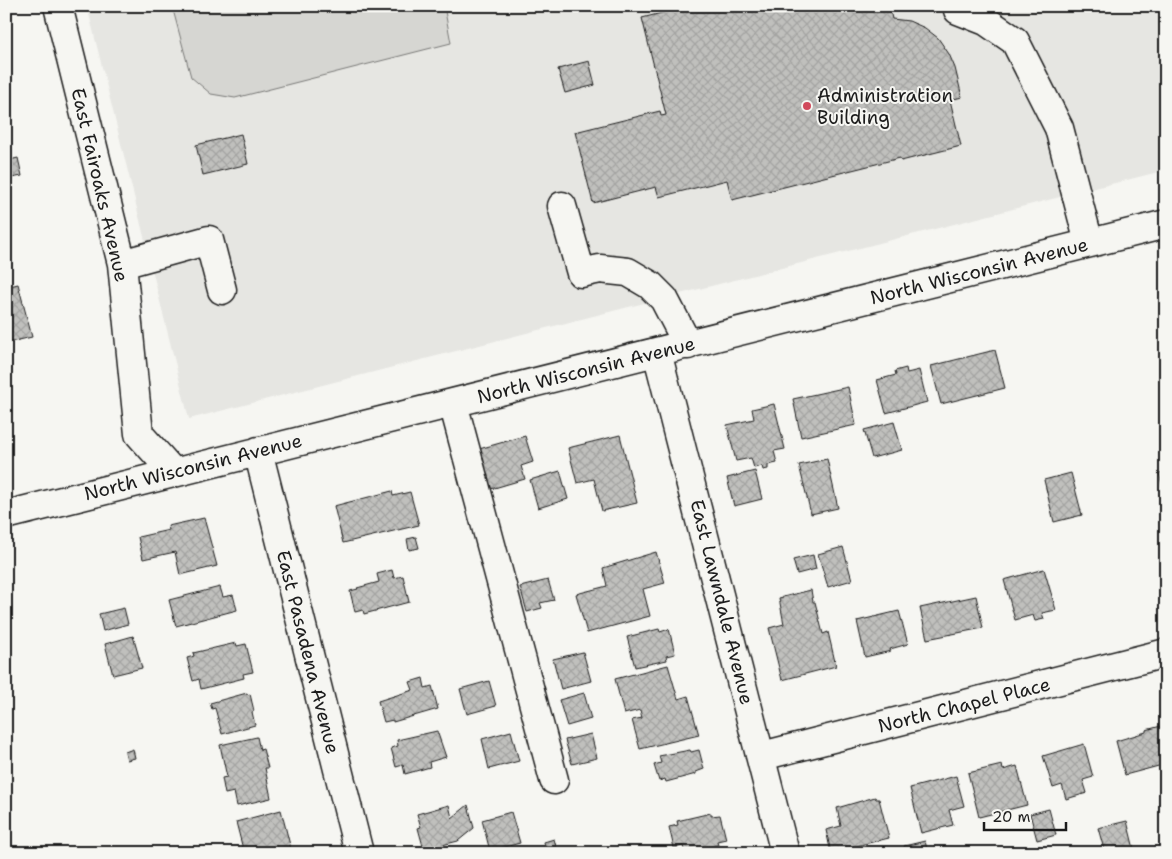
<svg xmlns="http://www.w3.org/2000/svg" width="1172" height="859" font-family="'Shantell Sans',sans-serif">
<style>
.built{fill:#e6e6e2}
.pitch{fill:#d6d6d2;stroke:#797977}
.building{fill:url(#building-cross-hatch);stroke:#1c1c1c}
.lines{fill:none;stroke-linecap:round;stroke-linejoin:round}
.minor-casing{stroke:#1c1c1c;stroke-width:31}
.minor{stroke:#f6f6f2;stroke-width:28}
.poi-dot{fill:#d1495b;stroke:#f6f6f2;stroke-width:2}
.labels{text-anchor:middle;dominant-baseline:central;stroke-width:4;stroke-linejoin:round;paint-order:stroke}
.poi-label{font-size:19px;fill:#1c1c1c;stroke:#f6f6f2;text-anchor:start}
.street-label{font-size:19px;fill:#1c1c1c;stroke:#f6f6f2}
</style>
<defs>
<pattern id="building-cross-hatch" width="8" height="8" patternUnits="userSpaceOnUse" patternTransform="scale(1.25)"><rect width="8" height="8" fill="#c0c0bd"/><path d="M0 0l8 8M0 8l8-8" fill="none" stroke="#a4a4a2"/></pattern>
</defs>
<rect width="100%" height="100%" fill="#f6f6f2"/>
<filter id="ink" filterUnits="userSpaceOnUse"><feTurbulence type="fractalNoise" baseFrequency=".02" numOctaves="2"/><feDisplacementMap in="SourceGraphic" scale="10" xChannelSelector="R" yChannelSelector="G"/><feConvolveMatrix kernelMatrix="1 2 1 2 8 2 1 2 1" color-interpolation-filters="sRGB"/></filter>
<g filter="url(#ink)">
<path class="built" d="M87 6H1166V170L189 419Z"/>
<path class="pitch" d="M172 6H444L451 43 235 98 211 94 191 77Z"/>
<path class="building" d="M689 6H873L874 8 889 6 892 19 909 21 925 28 938 38 949 54 955 68 962 97 950 100 961 146 901 161 900 158 732 200 727 180 659 197 656 187 593 203 575 132 660 111 661 116 666 115 642 18Z
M589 61 595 85 565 93 558 69Z
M241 134 248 164 203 175 196 145Z
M6 146 10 160 18 158 22 176 6 179Z
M18 284 32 337 6 343V287Z
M995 350 1005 388 941 404 931 366Z
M906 368 907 373 919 370 927 402 886 413 877 380 896 375 895 371Z
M848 387 856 425 801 437 793 399Z
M774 404 785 449 774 451 777 463 768 465V469L763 470 762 466 754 468 751 458 736 461 727 425 754 419 752 409Z
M894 422 902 450 872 458 864 430Z
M620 435 637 503 602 511 594 479 577 483 568 448Z
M525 436 533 462 521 466 525 479 491 489 479 449Z
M827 459 838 508 811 514 799 465Z
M560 471 568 499 538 508 530 480Z
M755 471 762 499 734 506 727 478Z
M1166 472V521L1160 494 1164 493 1159 473Z
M1071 473 1082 515 1054 522 1044 480Z
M392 491 393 496 410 492 419 525 343 543 334 506Z
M204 518 217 566 180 575 175 552 143 559 138 537 169 530 168 526Z
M416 537 419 548 409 550 407 539Z
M843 547 852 580 828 587 818 554Z
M656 552 665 583 643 589 650 616 587 633 576 594 607 586 603 568Z
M813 555 816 569 797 574 793 560Z
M1044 569 1056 610 1042 613 1044 619 1035 621 1033 615 1015 620 1004 580Z
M392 570 394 578 403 576 409 602 364 614 363 610 355 612 350 591 358 589 357 588 379 582 377 574Z
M548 580 554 600 540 603 542 608 527 612 520 587Z
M220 587 223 597 233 595 237 610 176 626 169 600Z
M811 590 813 602H815L823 634 828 632 836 666 782 680 769 628 784 624 779 598Z
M976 596 983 628 927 639 920 608Z
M124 608 128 624 103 631 99 614Z
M899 611 908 644 890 649 891 651 865 657 857 621Z
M659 629 660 632 669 629 675 654 666 656 667 660 635 667 627 637Z
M133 636 142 668 113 675 105 644Z
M236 643 237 646 246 644 253 672 243 674 244 678 201 689 199 679 193 681 187 658 194 656 193 653Z
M583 652 591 681 561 689 553 659Z
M668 665 678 699 688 696 699 735 640 749 632 720 642 718 640 710 624 714 615 679Z
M423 678 425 688 432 686 438 709 393 722V720L384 722 378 701 413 690 410 682Z
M489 681 496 706 467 714 460 689Z
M247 693 248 695 250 694 254 711 252 712 255 725 222 734 215 708 212 709 210 703Z
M584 693 591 719 567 726 559 700Z
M1161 726 1166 743V764L1125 775 1116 741 1146 732V730Z
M437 731 446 757 429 762 430 767 405 774 403 765 396 767 391 748 398 746 397 740Z
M511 731 519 761 489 769 482 739Z
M591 734 597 758 572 764 565 740Z
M257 737 260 750 263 749 268 768H265L271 798 237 806 234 792 225 794 222 778 227 777 220 745Z
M1084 744 1093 777 1083 780 1087 793 1066 799 1062 785 1053 788 1043 756Z
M133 749 135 758 127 760 125 752Z
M690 750 691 752 699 750 704 769 696 772V774L666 782 665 779 659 781 654 765 661 763 659 756Z
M1002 765 1003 770 1017 766 1027 805 979 817 968 773Z
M956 776 964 806 949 810 953 825 921 833 910 788Z
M875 797 876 799H879L889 838 848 848V851L831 853 826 830 841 826 837 808Z
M449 805 452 818 468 805 474 828 458 841 427 849 426 846H423L418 828 421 827 417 814Z
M1049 809 1056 835 1037 840 1030 814Z
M281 810 292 853H244L236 822Z
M511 812 520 843 490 851 482 820Z
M711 813V816L720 815 726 839 717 841 718 845 685 853 683 846 674 848 669 827 678 825 677 821Z
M1127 821 1134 849 1119 853H1105L1098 828Z
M554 839 557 850 547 853 544 842Z
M925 841 928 853H906L904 846Z"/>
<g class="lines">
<g class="minor-casing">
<path id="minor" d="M58 6 122 264 139 434 173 472
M958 10 986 21 1015 41 1059 128 1089 243
M562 206 581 273 600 269 628 272 650 285 664 299 688 345
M122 264 209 240 222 290
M657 352 785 853
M453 403 554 780
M258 451 359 853
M6 515 1166 224
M762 756 1166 653"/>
</g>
<use href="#minor" class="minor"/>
</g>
</g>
<circle class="poi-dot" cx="807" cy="106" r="5"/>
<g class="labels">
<g class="poi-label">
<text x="817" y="95">Administration<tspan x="817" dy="22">Building</tspan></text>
</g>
<g class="street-label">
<text transform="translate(100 185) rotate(77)">East Fairoaks Avenue</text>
<text transform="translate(979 271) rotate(-14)">North Wisconsin Avenue</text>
<text transform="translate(586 370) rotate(-14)">North Wisconsin Avenue</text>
<text transform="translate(193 467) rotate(-14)">North Wisconsin Avenue</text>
<text transform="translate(722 602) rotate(76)">East Lawndale Avenue</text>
<text transform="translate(308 652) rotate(76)">East Pasadena Avenue</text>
<text transform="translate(964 705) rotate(-14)">North Chapel Place</text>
</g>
</g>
<rect width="1172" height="859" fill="none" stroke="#f6f6f2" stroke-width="25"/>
<rect x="12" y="12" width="1147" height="834" fill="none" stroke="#1c1c1c" stroke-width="2" filter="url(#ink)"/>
<path d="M984 822v8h82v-8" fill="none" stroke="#1c1c1c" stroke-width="2.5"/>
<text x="992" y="822" font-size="15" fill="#1c1c1c" stroke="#f6f6f2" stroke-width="4" paint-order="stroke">20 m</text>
</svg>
